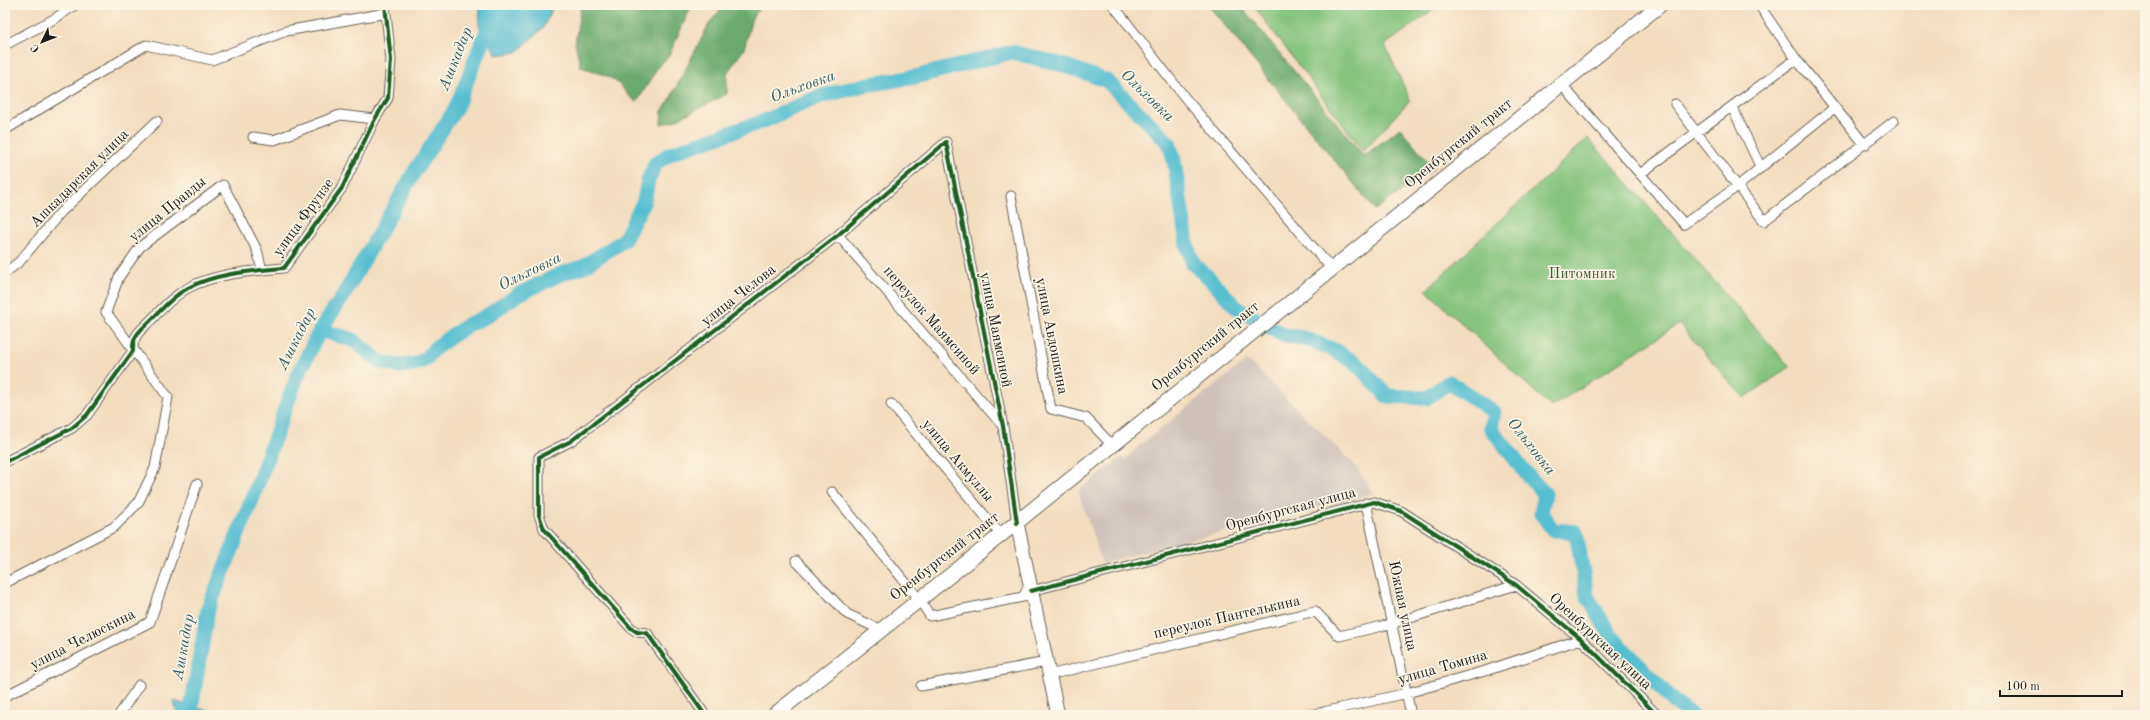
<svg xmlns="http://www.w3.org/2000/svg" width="2150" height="720" font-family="'Old Standard TT',serif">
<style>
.industrial{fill:#cec1ba}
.green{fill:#84c47c;stroke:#50704c}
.forest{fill:#6baa6c;stroke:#446344}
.water{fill:#54bed0;stroke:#386d76}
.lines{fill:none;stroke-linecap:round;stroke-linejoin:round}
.river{stroke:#54bed0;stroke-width:15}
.minor-casing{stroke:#676055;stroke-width:11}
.secondary-casing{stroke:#676055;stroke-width:15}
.primary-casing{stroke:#676055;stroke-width:16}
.minor{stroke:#fff;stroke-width:9}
.secondary{stroke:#fff;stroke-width:13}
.primary{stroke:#fff;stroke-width:14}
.cycleway-casing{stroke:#fcf5e5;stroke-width:6}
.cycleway{stroke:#1b5e20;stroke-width:4}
.labels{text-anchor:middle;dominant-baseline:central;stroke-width:3.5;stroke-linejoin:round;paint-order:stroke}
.street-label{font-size:15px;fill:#1c1c1c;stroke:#fcf5e5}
.park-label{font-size:15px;fill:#40573e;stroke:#fcf5e5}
.water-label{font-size:16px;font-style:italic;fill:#325d64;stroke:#fcf5e5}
</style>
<rect width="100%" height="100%" fill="#fcf5e5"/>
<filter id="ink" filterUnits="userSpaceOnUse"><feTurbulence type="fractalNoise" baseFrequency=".025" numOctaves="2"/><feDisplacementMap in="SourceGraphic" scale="8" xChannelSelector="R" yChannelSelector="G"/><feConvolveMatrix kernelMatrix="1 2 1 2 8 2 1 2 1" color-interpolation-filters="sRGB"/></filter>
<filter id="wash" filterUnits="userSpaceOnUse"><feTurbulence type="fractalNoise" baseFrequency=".012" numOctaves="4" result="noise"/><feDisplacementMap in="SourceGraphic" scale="16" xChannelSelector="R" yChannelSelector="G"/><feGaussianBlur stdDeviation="0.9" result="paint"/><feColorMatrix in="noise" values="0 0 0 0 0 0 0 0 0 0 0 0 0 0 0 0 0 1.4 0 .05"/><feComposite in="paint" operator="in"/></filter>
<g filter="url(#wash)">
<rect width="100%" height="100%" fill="#f3ddbf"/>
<path class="industrial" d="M1247 360 1353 463 1374 493 1102 563 1078 491 1122 457 1125 460 1139 446Z"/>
<path class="green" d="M1253 5H1440L1385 45 1410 100 1363 151Z
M1588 138 1790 367 1744 398 1679 324 1551 407 1426 290Z"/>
<path class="forest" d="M581 5H692L668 57 658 67 637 102C629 97 625 91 619 84 609 75 593 71 581 67L575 43Z
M724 5H762L752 18 744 49 727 73V94L674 121 661 124 662 111 669 101 709 24Z
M1208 5H1240L1364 156 1400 128 1434 168 1375 210Z"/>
<path class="water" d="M480 5H554L543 28 517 52 497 55 479 26Z
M174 701 215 713V715H177Z"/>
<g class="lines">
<path class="river" d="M320 330 353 340 380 362 399 366 415 364 426 359 435 348 469 324 485 317 519 294 561 274 584 266 624 240 644 201 648 181 655 164 671 153 764 121 818 97 865 85 915 77 1012 52 1063 65 1107 81 1169 143 1174 160 1187 244 1193 264 1207 276 1236 307 1283 335 1303 338 1334 350 1357 364 1387 396 1427 398 1449 382 1494 412 1491 428 1528 476 1545 494 1541 513 1553 530 1576 532 1587 596 1611 636 1674 702 1692 715
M190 715 208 609 253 497 296 379 320 330 342 298 413 174 456 108 497 5"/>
</g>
</g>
<g filter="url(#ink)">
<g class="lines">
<g class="minor-casing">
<path id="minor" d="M1113 5 1186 99 1331 268
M1759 5 1796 59 1865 145
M5 45 54 19 75 5
M1561 84 1684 224 1738 186 1834 108
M1675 104 1764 221 1894 121
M1732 107 1761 168
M5 130 146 45 212 60 286 31 386 13
M253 137 274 140 340 115 375 119
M1640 174 1796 59
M1011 196 1051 409 1086 418 1112 445
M838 235 1002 425
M5 273 20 261 60 213 157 121
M891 404 1001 535
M5 462 72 428 87 415 133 351C132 336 140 331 150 321 162 309 173 296 188 288 216 273 252 271 284 268L342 188 375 119 388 98 391 60 385 5
M832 492 919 599 930 616 1023 597 1030 584
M1366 503 1411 715
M796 561 847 614 881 630
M5 583 114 527 138 503 155 468 168 397 106 312 119 277 140 247 223 185 257 250 262 270
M1031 591 1374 502 1401 511 1516 585 1581 639 1657 715
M1049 675 1315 611 1339 636 1391 624 1516 585
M921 686 1046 662
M5 696 150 622 197 484
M119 715 139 685
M705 715 647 633 637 632 631 628 544 529 539 515V457L571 441 838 235 946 142 1003 426 1017 523
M1310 715 1407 693 1485 671 1581 639"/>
</g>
<g class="secondary-casing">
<path id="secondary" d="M1017 523 1058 715"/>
</g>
<g class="primary-casing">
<path id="primary" d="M774 715 1001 535 1660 5"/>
</g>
<use href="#minor" class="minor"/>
<use href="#secondary" class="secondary"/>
<use href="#primary" class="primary"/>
<g class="cycleway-casing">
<path id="cycleway" d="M5 462 72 428 87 415 133 351C132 336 140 331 150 321 162 309 173 296 188 288 216 273 252 271 284 268L342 188 375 119 388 98 391 60 385 5
M1031 591 1374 502 1401 511 1516 585 1581 639 1657 715
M705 715 647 633 637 632 631 628 544 529 539 515V457L571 441 838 235 946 142 1003 426 1017 523"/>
</g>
<use href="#cycleway" class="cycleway"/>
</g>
</g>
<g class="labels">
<g class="street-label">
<text transform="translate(1459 144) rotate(-39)">Оренбургский тракт</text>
<text transform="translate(80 179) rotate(-45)">Ашкадарская улица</text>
<text transform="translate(168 210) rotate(-39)">улица Правды</text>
<text transform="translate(304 218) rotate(-54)">улица Фрунзе</text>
<text transform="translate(739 296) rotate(-38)">улица Челова</text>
<text transform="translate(931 321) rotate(49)">переулок Маямсиной</text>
<text transform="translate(995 330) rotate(79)">улица Маямсиной</text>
<text transform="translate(1051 336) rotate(79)">улица Авдошкина</text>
<text transform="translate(1206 347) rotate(-39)">Оренбургский тракт</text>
<text transform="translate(957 461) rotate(50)">улица Акмуллы</text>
<text transform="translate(1291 510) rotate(-15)">Оренбургская улица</text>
<text transform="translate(945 557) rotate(-38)">Оренбургский тракт</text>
<text transform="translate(1402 606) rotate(78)">Южная улица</text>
<text transform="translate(1227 618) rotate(-13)">переулок Пантелькина</text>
<text transform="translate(83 640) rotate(-27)">улица Челюскина</text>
<text transform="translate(1600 642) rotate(43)">Оренбургская улица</text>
<text transform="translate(1443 668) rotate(-16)">улица Томина</text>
</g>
<g class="park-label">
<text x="1582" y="274">Питомник</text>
</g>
<g class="water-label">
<text transform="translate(456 59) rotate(-68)">Ашкадар</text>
<text transform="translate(803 87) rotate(-20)">Ольховка</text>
<text transform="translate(1147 96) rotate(44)">Ольховка</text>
<text transform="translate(530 272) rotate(-26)">Ольховка</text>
<text transform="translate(297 339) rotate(-63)">Ашкадар</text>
<text transform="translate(1531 447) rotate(52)">Ольховка</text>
<text transform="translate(184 647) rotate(-80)">Ашкадар</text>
</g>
</g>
<rect width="2150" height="720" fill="none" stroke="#fcf5e5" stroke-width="20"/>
<g transform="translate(42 42) rotate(227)" stroke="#fcf5e5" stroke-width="3" paint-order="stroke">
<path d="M0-3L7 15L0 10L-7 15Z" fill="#1c1c1c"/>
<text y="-6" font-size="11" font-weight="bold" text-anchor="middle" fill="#1c1c1c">С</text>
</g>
<path d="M2000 690v6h122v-6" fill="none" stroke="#1c1c1c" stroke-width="2"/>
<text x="2006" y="690" font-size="12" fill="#1c1c1c" stroke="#fcf5e5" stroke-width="3" paint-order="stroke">100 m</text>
</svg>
